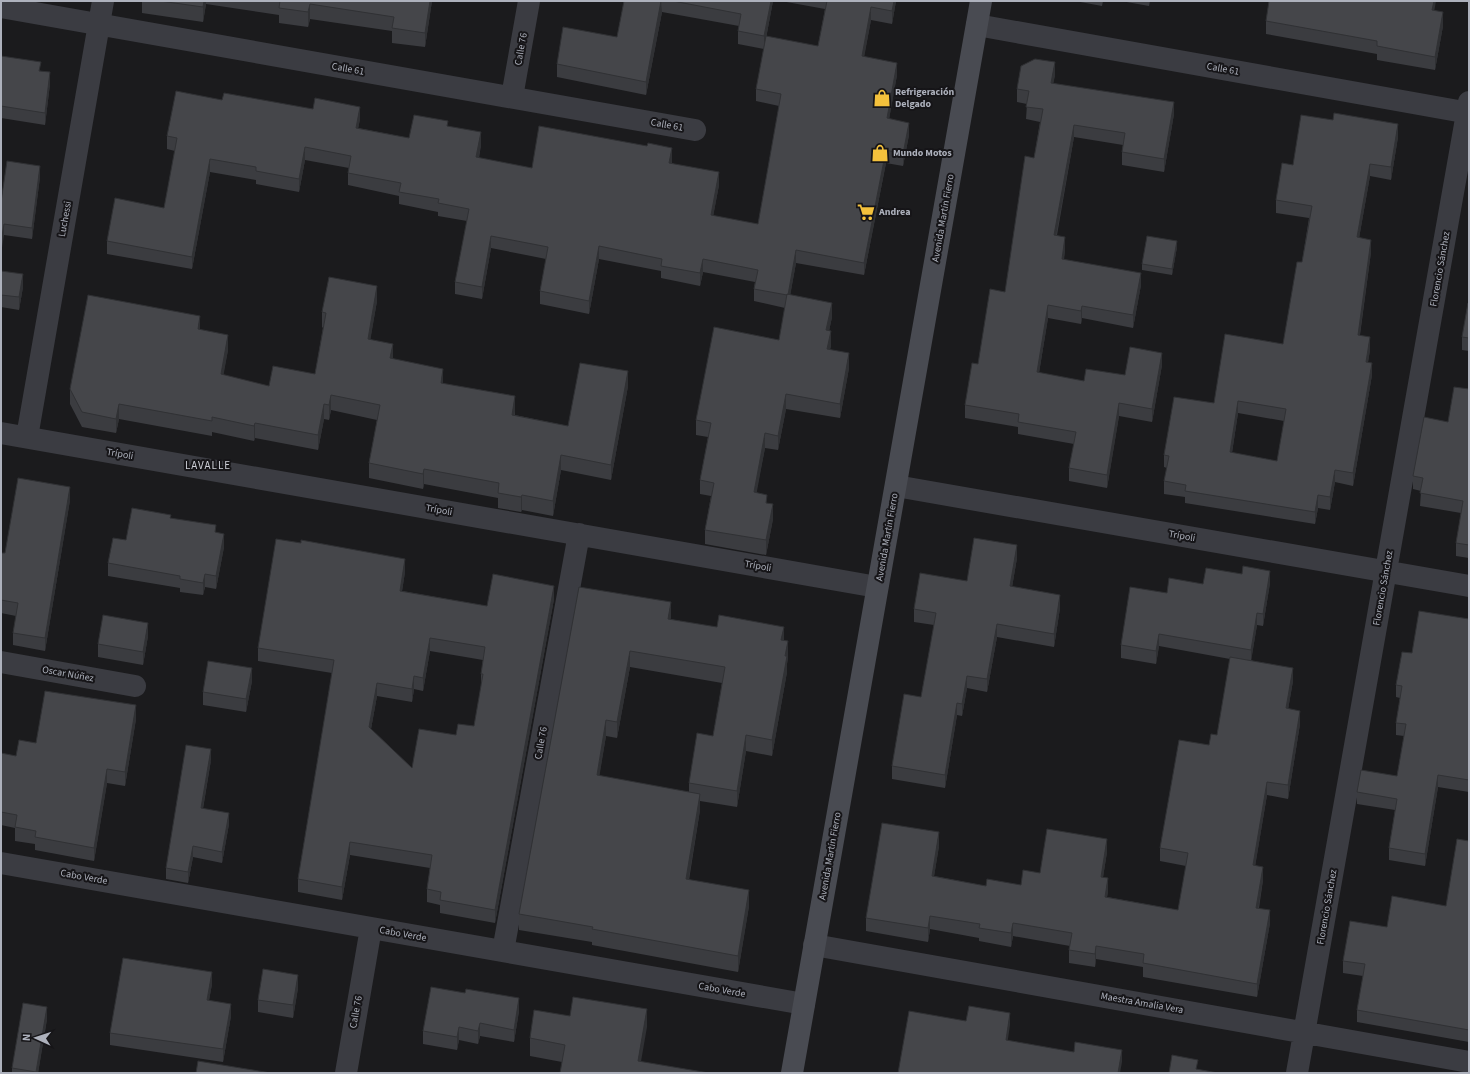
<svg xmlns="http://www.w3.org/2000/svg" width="1470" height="1074" font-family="'Source Sans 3',sans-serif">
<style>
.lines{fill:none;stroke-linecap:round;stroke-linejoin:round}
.minor{stroke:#3b3c42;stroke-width:22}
.secondary{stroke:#494b52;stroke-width:22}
.wall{fill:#3b3c40;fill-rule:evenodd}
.shaded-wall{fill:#303134}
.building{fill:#45464a;stroke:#303134;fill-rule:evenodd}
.labels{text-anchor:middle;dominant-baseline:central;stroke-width:4;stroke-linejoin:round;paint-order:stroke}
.street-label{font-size:10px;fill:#adb1bc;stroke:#161518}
.poi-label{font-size:10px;font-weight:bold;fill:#adb1bc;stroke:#161518;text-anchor:start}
.neighbourhood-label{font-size:11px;letter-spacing:1px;fill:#ced0d8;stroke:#161518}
</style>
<rect width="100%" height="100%" fill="#1b1b1d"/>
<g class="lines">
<path class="minor" d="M1 7 695 130
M977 25 1469 113
M512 97 529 1
M1 433 877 587
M27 437 103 1
M896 486 1469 586
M1 662 135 686
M1 863 804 1004
M814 945 1469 1062
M503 951 579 534
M346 1073 371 928
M1297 1073 1469 102"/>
<path class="secondary" d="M792 1073 981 1"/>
</g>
<path class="wall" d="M142 1H432L425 47 392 43V31L310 19 308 27 279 23V15L206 4 203 22 142 13Z
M624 1H773L764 49 738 44V31L739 26 662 12 646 95 557 77V64L617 37Z
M781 1H896L892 24 871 20 864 56 897 75 889 119 909 135 903 166 886 163 864 275 796 263 790 295 832 317 829 331 831 346 830 349 849 368 840 418 786 409 778 450 765 448 756 493 767 503 773 519 766 555 705 544V530L711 496 700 494V480L708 437 696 435V420L779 340 785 308 754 301V289L755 282 703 272 700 286 661 278V271L599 259 589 314 540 304V291L546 259 491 248 482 299 455 294V282L467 221 438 216V212L399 204V196L348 185V173L349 168 305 160 299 192 256 184V180L210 172 192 269 107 254V241L164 208 175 151 167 149V136L222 100 360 119 358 128 409 138 448 126 481 145 479 158 532 168 672 161V163L719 185 713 216 758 224 779 106 756 101V89L818 46 825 9Z
M1075 1H1103L1102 6Z
M1121 1H1150L1149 6Z
M1434 11 1443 26 1435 70 1377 60V54L1266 34V21Z
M1 56 41 71 50 84 45 125 1 118Z
M1055 75 1053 83 1174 114 1164 172 1122 165V152L1123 145 1074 137 1057 235 1065 249 1064 260 1141 285 1133 328 1082 318 1081 324 1048 318 1039 373 1084 381 1125 375 1162 365 1152 422 1119 416 1107 488 1069 481V468L1074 444 1018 434V427L965 418V405L978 364 1005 292 1034 158 1040 122 1026 119 1027 104 1017 102V89Z
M1398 137 1391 180 1370 176 1359 238 1371 252 1360 335 1370 350 1368 362 1372 375 1353 486 1335 482 1330 510 1318 508 1315 524 1185 503V497L1164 494V481L1167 468 1164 467V455L1214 403 1283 344 1302 262 1309 218 1276 213V200L1293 165ZM1238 413 1284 421 1277 461 1232 453Z
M40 177 32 239 4 235 1 202Z
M1177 247 1172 275 1142 270V264Z
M1 271 23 287 19 310 1 307Z
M377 301 370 340 393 359 443 383 515 411V415L568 426 628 386 611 480 561 470 553 516 522 510 521 512 498 508V498L424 484 423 489 369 478V463L377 420 331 410 329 420 324 419 318 450 255 438 254 441 212 432V436L119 419 116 433 82 427 70 404V389L200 329 228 350 223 375 269 386 315 374 323 328 322 327V312Z
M1469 303V351L1462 350V337Z
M1469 389V558L1456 556V543L1461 513 1420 506 1421 491 1413 489V476Z
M70 500 45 651 13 645V633L16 616 1 613V553H5Z
M171 518 216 533 224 547 216 589 205 587 203 595 180 592V588L108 576V563L126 540Z
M1017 558 1012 587 1060 608 1054 647 997 637 987 692 967 688 962 716 957 715 945 788 892 779V766L921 697 934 625 914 622V609L967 581Z
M405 572 402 591 487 606 554 599 495 923 440 913V905L427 902V889L430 868 350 855 342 900 298 892V879L332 673 258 661V648ZM430 651 483 660 481 674V687L474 726 456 735 412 768 371 729 377 696 412 702 414 689 423 691Z
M1270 583 1263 626 1257 625 1251 660 1293 681 1288 709 1300 724 1288 799 1267 795 1255 866 1263 880 1259 908 1270 923 1257 997 1143 977V967L1096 959 1095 967 1069 963V950L1070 946 1013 936 1011 947 979 941V938L930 929 928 942 866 931V918L939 846 934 876 986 886 1021 885 1040 873 1107 852 1103 877 1108 891 1107 897 1178 910 1186 866 1160 861V848L1209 745 1217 735 1230 659 1159 646 1156 664 1121 658V645L1167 593 1203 584Z
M579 587 670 619 784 641 788 657 787 664V672L772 756 746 751 737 807 700 801V810L689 880 749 906 738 972 592 945V942L519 930V914ZM630 667 722 683 713 736 689 783V792L599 776 606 736 617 738Z
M1469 619V792L1438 787 1425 866 1389 860V848L1395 810 1357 804V792L1397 776 1404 736 1396 735V723L1400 698 1396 697V685L1412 653Z
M148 636 143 665 98 657V644Z
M252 681 246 712 203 705V692Z
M136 719 125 786 107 783 94 861 35 850V844L15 841V828L1 825V753L16 756 36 743Z
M211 760 203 809 229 824 222 863 193 857 188 883 166 879V868Z
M1469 841V1042L1357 1022V1010L1363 976 1343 973V961L1387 927 1446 906Z
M212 984 209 1000 231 1016 223 1062 110 1045V1033Z
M298 988 293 1018 258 1012V1000Z
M519 1011 514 1042 480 1036 478 1044 459 1040 457 1050 423 1044V1031Z
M570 1016 647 1027 562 1062 530 1056V1038Z
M47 1019 38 1073H12V1068Z"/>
<path class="shaded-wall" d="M204 1H206V4L203 22V7Z
M430 1H432L425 47V33Z
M661 1 662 12 646 95V82Z
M771 1H773L764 49V36Z
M894 1H896L892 24V11Z
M1434 1H1436L1432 24V10Z
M310 4V19L308 27V12Z
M871 7V20L862 69V56Z
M1443 12V26L1435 70V57Z
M1055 62V75L1051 96V83Z
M897 63V75L887 131V118Z
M50 72V84L45 125V113Z
M1174 102V114L1164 172V159Z
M360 107V119L356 141V128Z
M909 123V135L903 166V154Z
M1398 124V137L1391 180V167Z
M1074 125V137L1054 247V235Z
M481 132V145L476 170V157Z
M305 147V160L299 192V179Z
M672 148V161L669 175V163Z
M886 150V163L864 275V263Z
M210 159V172L192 269V257Z
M1370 164V176L1357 250V237Z
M40 166V177L32 239V228Z
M719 172V185L711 228V215Z
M4 224V235L1 254V243Z
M491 236V248L482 299V287Z
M1065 237V249L1062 272V259Z
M1371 240V252L1358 348V335Z
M1177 241V247L1172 275V269Z
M599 246V259L589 314V301Z
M796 250V263L788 308V295Z
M703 259V272L700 286V273Z
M1141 273V285L1133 328V315Z
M23 274V287L19 310V297Z
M377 286V301L368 354V339Z
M832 303V317L826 345V330Z
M1048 305V318L1037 385V372Z
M1082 306V318L1081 324V311Z
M200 316V331L198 329Z
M831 331V346L827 363V349Z
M228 335V350L221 389V374Z
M1370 337V350L1366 374V362Z
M393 344V359L390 358Z
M849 353V368L840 418V404Z
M1162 353V365L1152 422V409Z
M1372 363V375L1353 486V473Z
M443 369V384L441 383Z
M628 371V386L611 480V465Z
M786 394V409L778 450V436Z
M331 395V410L329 420V405Z
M515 396V411L512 430V415Z
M1238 401V413L1230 465V452Z
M1119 403V416L1107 488V475Z
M119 404V419L116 433V419Z
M324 404V419L318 450V435Z
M255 423V438L254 441V426Z
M765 433V448L754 507V492Z
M561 455V470L553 516V501Z
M424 469V484L423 489V474Z
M1335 470V482L1330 510V497Z
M70 487V500L45 651V638Z
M522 495V510L521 512V497Z
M1318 495V508L1315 524V512Z
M773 504V519L766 555V540Z
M224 534V547L216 589V576Z
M1017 545V558L1010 599V586Z
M405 559V572L400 604V591Z
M1270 571V583L1263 626V614Z
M205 574V587L203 595V583Z
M554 586V599L495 923V910Z
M1060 595V608L1054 647V634Z
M671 602V618L668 635V619Z
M1257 613V625L1251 662V650Z
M148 623V636L143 665V652Z
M997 624V637L987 692V679Z
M784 627V643L781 640Z
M1159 634V646L1156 664V651Z
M430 638V651L423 691V678Z
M788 641V657L787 664V672L772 756V740Z
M630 651V667L617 738V722Z
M252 668V681L246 712V699Z
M1293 668V681L1286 722V708Z
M414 676V689L412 702V689Z
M967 676V688L962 716V704Z
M377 683V696L369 740V727Z
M957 703V715L945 788V775Z
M136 705V719L125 786V772Z
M1300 711V724L1288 799V785Z
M606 720V736L597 791V775Z
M746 735V751L737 807V791Z
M211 749V760L201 819V808Z
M107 769V783L94 861V848Z
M1438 775V787L1425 866V854Z
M1267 782V795L1253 879V865Z
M700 794V810L686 895V879Z
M229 813V824L222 863V852Z
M939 832V846L932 889V876Z
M1107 839V852L1101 890V877Z
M350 842V855L342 900V887Z
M193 846V857L188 883V872Z
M1263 867V880L1256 921V908Z
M1108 878V891L1105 910V897Z
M749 890V906L738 972V956Z
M1270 910V923L1257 997V984Z
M930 916V929L928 942V928Z
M1013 923V936L1011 947V933Z
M1096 946V959L1095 967V954Z
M212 972V984L207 1012V1000Z
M298 975V988L293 1018V1005Z
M519 998V1011L514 1042V1030Z
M231 1004V1016L223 1062V1049Z
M47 1007V1019L38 1073H36Z
M647 1009V1027L639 1073 638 1061Z
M1010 1013V1025L1006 1052V1040Z
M480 1023V1036L478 1044V1031Z
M459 1027V1040L457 1050V1037Z
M1122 1050V1062L1120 1073H1118Z"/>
<path class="building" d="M160 1H204L203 7Z
M280 1H430L425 33 392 28 394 17 310 4 308 12 279 8Z
M624 1H661L646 82 557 64 563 27 617 37Z
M673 1H771L764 36 738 31 741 14Z
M827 1H894L892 11 871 7 862 56 897 63 887 118 909 123 903 154 886 150 864 263 796 250 788 295 787 294V295L754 289 758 270 703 259 700 273 661 266 662 259 599 246 589 301 540 291 548 247 491 236 482 287 455 282 469 209 438 203 439 199 399 192 401 183 348 173 351 156 305 147 299 179 256 171V167L210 159 192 257 107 241 115 198 164 208 177 138 167 136 176 91 222 100 224 93 313 109 315 98 360 107 356 128 409 138 414 115 448 121 447 126 481 132 476 157 532 168 539 126 647 146 648 143 672 148 669 163 719 172 711 215 758 224 781 94 756 89 766 36 818 46Z
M1269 1H1434L1432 10 1443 12 1435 57 1377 46V41L1266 21Z
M1 56 41 62 39 71 50 72 45 113 1 106Z
M1035 59 1055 62 1051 83 1174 102 1164 159 1122 152 1125 133 1074 125 1054 235 1065 237 1062 259 1141 273 1133 315 1082 306 1081 311 1048 305 1037 372 1084 381 1086 369 1125 375 1130 347 1162 353 1152 409 1119 403 1107 475 1069 468 1076 432 1018 422 1019 414 965 405 972 363 978 364 990 289 1005 292 1025 156 1034 158 1043 109 1026 107 1029 91 1017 89 1021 66Z
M1334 113 1398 124 1391 167 1370 164 1357 237 1371 240 1358 335 1370 337 1366 362 1372 363 1353 473 1335 470 1330 497 1318 495 1315 512 1185 491 1186 485 1164 481 1169 456 1164 455 1174 397 1214 403 1225 334 1283 344 1297 262H1302L1312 206 1276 200 1282 163 1293 165 1301 115 1333 120ZM1238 401 1286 409 1277 461 1230 452Z
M7 161 40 166 32 228 4 224 1 243V202Z
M1147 236 1177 241 1172 269 1142 264Z
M1 271 23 274 19 297 1 295Z
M329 277 377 286 368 339 393 344 390 358 443 369 441 383 515 396 512 415 568 426 580 363 628 371 611 465 561 455 553 501 522 495 521 497 498 493 499 483 424 469 423 474 369 463 380 405 331 395 329 405 324 404 318 435 255 423 254 426 212 417V421L119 404 116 419 82 412 70 389 88 295 200 316 198 329 228 335 221 374 269 386 273 366 315 374 326 313 322 312Z
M787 294 832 303 826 330 831 331 827 349 849 353 840 404 786 394 778 436 765 433 754 492 767 495 766 503 773 504 766 540 705 530 714 483 700 480 711 423 696 420 714 327 779 340Z
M1468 303H1469V338L1462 337Z
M1454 387 1469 389V545L1456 543 1463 501 1420 493 1423 478 1413 476 1424 417 1448 422Z
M18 478 70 487 45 638 13 633 18 603 1 600V553H5Z
M132 508 171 515 170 518 216 525 215 532 224 534 216 576 205 574 203 583 180 579V576L108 563 113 538 126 540Z
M974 538 1017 545 1010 586 1060 595 1054 634 997 624 987 679 967 676 962 704 957 703 945 775 892 766 904 694 921 697 936 613 914 609 920 573 967 581Z
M276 539 301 543V540L405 559 400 591 487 606 493 574 554 586 495 910 440 900 441 892 427 889 432 855 350 842 342 887 298 879 334 660 258 648ZM430 638 485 647 481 674H483L474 726 458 724 456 735 419 729 412 768 369 727 377 683 412 689 414 676 423 678Z
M1243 566 1270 571 1263 614 1257 613 1251 650 1159 634 1156 651 1121 645 1130 587 1167 593 1169 578 1203 584 1206 568 1242 574Z
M579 587 671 602 668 619 717 627 719 615 784 627 781 640 788 641 785 656H787L772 740 746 735 737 791 689 783 697 733 713 736 725 667 630 651 617 722 606 720 597 775 700 794 686 879 749 890 738 956 592 929 593 927 519 914Z
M1419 611 1469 619V780L1438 775 1425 854 1389 848 1397 799 1357 792 1361 770 1397 776 1406 724 1396 723 1402 686 1396 685 1402 652 1412 653Z
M103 615 148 623 143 652 98 644Z
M1230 657 1293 668 1286 708 1300 711 1288 785 1267 782 1253 865 1263 867 1256 908 1270 910 1257 984 1143 963 1144 954 1096 946 1095 954 1069 950 1072 933 1013 923 1011 933 979 928 980 924 930 916 928 928 866 918 882 823 939 832 932 876 986 886 987 879 1021 885 1023 870 1040 873 1047 829 1107 839 1101 877 1108 878 1105 897 1178 910 1188 853 1160 848 1179 740 1209 745 1211 734 1217 735Z
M208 661 252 668 246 699 203 692Z
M45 691 136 705 125 772 107 769 94 848 35 837 36 831 15 827 17 815 1 812V753L16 756 19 740 36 743Z
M186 745 211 749 201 808 229 813 222 852 193 846 188 872 166 868Z
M1457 839 1469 841V1030L1357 1010 1365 964 1343 961 1350 921 1387 927 1392 896 1446 906Z
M123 958 212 972 207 1000 231 1004 223 1049 110 1033Z
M263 969 298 975 293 1005 258 1000Z
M431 987 465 993 466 989 519 998 514 1030 480 1023 478 1031 459 1027 457 1037 423 1031Z
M573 997 647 1009 638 1061 709 1073H560L565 1045 530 1038 534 1010 570 1016Z
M23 1003 47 1007 36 1072 12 1068Z
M969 1006 1010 1013 1006 1040 1074 1052 1075 1042 1122 1050 1118 1073H898L909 1011 966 1021Z
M1172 1055 1198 1060 1196 1069 1218 1073H1169Z
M198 1061 271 1073H196Z"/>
<defs>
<g id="shop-bare" transform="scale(1.38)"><path d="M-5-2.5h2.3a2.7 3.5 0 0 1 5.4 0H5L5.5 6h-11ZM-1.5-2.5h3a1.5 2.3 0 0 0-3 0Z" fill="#f4c13c" stroke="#161518" stroke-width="2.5" paint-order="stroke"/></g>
<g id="supermarket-bare" transform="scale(1.38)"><path d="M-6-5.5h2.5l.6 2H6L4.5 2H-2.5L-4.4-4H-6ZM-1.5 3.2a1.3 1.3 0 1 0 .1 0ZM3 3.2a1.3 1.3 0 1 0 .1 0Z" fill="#f4c13c" stroke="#161518" stroke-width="2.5" paint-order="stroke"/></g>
</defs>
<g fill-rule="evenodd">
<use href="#shop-bare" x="882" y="98"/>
<use href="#shop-bare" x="880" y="153"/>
<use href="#supermarket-bare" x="866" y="212"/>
</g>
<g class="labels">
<g class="street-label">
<text transform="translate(521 49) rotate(-80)">Calle 76</text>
<text transform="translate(348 69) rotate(10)">Calle 61</text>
<text transform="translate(1223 69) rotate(10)">Calle 61</text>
<text transform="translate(667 125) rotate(10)">Calle 61</text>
<text transform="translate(943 218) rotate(-80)">Avenida Martín Fierro</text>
<text transform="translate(65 219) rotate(-80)">Luchessi</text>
<text transform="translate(1440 269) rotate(-80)">Florencio Sánchez</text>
<text transform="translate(120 454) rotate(10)">Trípoli</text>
<text transform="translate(439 510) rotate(10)">Trípoli</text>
<text transform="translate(1182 536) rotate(10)">Trípoli</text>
<text transform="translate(887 537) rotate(-80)">Avenida Martín Fierro</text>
<text transform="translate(758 566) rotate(10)">Trípoli</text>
<text transform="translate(1383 588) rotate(-80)">Florencio Sánchez</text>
<text transform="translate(68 674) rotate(10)">Oscar Núñez</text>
<text transform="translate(541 743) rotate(-80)">Calle 76</text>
<text transform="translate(830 856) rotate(-80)">Avenida Martín Fierro</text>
<text transform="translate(84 877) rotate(10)">Cabo Verde</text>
<text transform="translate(1327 907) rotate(-80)">Florencio Sánchez</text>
<text transform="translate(403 934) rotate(10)">Cabo Verde</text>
<text transform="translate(722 990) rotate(10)">Cabo Verde</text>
<text transform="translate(1142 1003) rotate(10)">Maestra Amalia Vera</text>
<text transform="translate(356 1012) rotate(-80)">Calle 76</text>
</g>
<g class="poi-label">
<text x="895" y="92">Refrigeración<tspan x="895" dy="12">Delgado</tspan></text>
<text x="893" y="153">Mundo Motos</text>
<text x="879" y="212">Andrea</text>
</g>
<g class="neighbourhood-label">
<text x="208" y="465">LAVALLE</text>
</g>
</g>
<rect width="1470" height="1074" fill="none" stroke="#adb1bc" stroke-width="4"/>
<g transform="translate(36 1038) rotate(273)" stroke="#161518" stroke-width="3" paint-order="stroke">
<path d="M0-3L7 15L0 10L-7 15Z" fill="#adb1bc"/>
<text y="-6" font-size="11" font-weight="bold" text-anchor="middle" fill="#adb1bc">N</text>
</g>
</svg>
